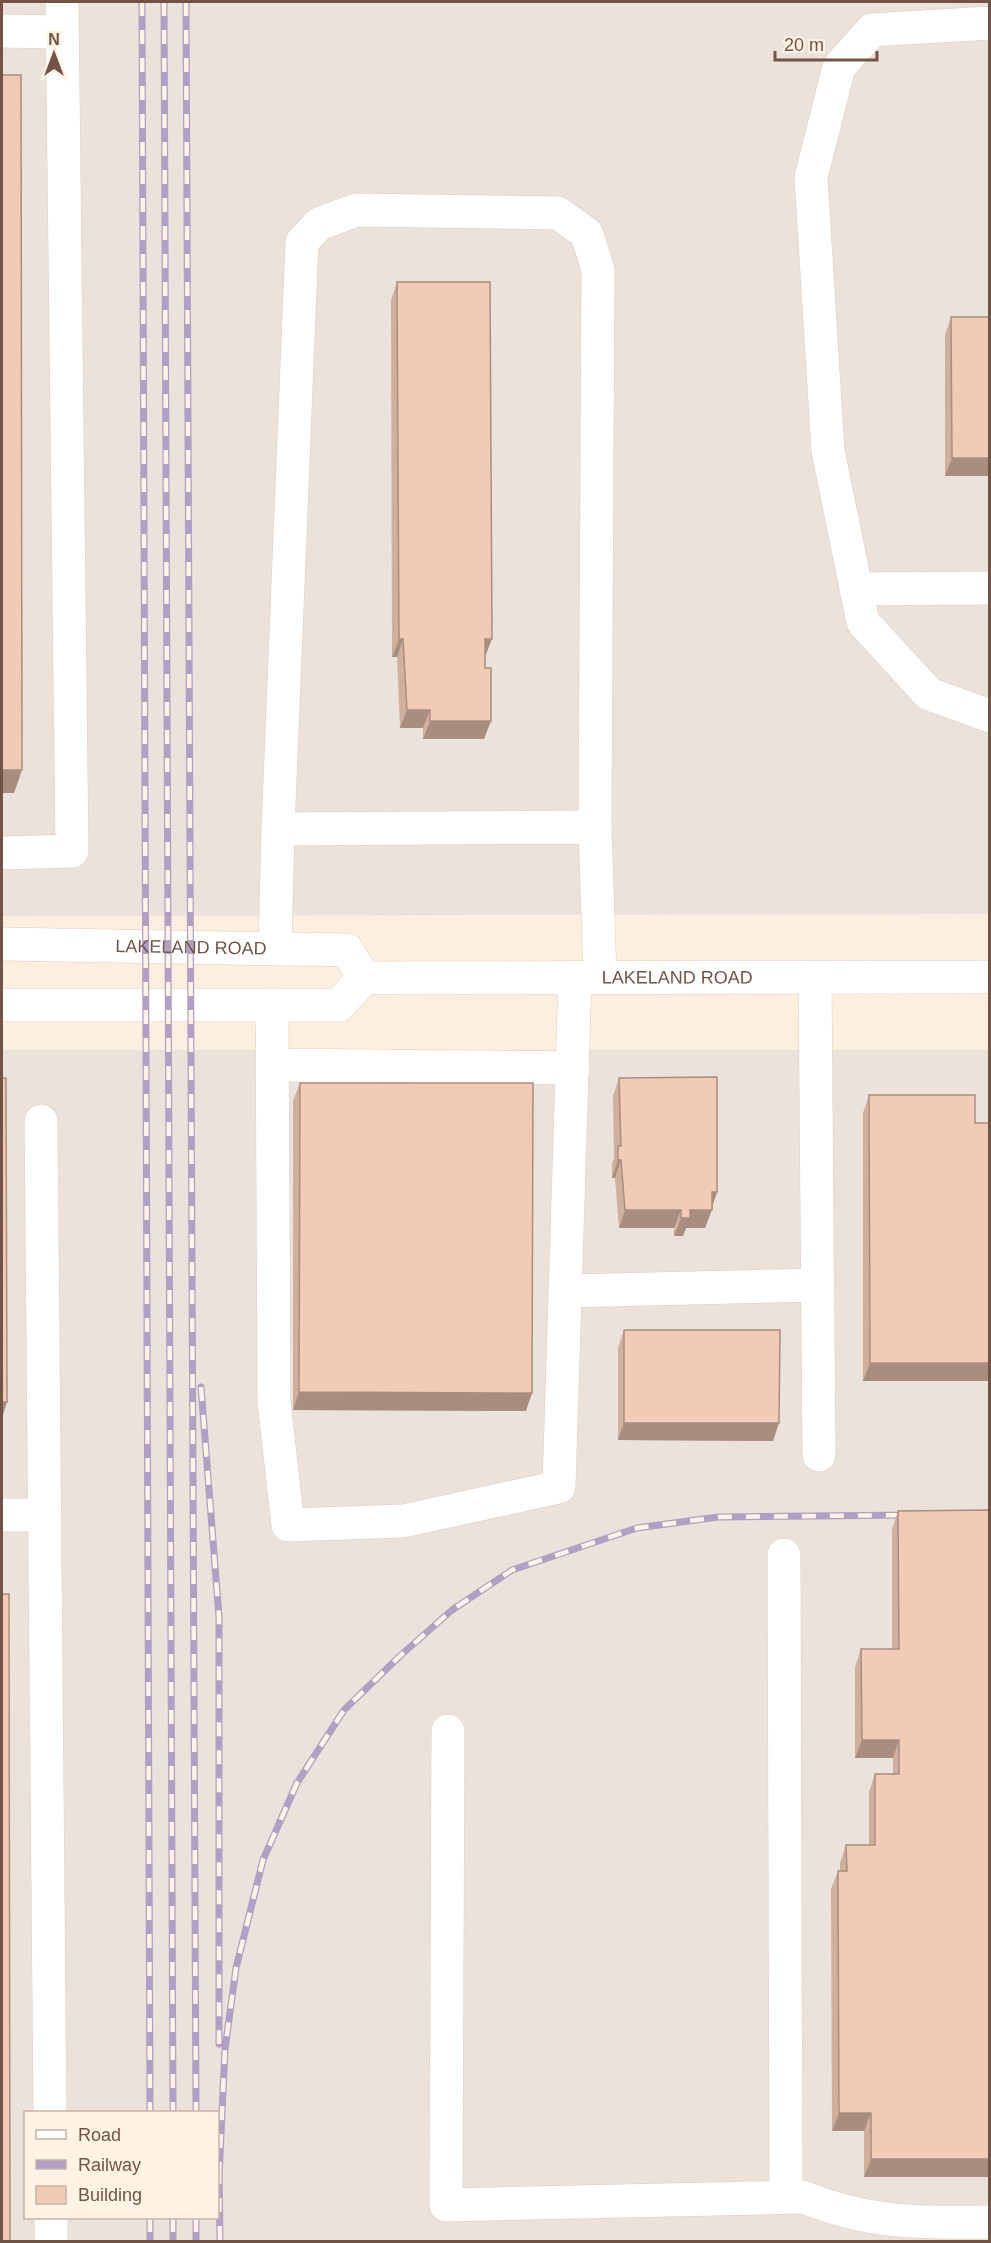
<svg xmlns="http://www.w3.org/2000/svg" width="991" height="2243" font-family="Arial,sans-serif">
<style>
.industrial{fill:#eae2db;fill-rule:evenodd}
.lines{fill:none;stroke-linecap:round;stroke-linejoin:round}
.minor-casing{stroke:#e0cbbc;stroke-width:34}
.minor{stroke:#fff;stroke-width:33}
.rail-casing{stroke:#b19fc4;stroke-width:7}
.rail{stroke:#fff3e6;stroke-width:4.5;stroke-dasharray:14;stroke-linecap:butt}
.wall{fill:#d0af9d}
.shaded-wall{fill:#a98e80}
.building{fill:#f2cbb7;stroke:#a98e80;stroke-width:1.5}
.labels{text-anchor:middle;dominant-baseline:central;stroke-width:5;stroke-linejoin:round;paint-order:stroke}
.street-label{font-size:18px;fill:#725447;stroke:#fff3e6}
</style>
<rect width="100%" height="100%" fill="#fcefe0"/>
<path class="industrial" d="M2 2H989V914L2 916Z
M2 1050H989V2241H2ZM26 2112H218V2218H26Z"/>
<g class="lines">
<g class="minor-casing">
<g id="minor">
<path d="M990 23 872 30 839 67 811 177 828 451 863 622 929 694 990 716"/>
<path d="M2 31 63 32"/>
<path d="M856 589 990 588"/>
<path d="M278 829 302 242 319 224 356 210 558 213 587 234 598 270 595 827"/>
<path d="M2 853 72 851 62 2"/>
<path id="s1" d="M2 944 347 950 364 978"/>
<path d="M275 947 278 829 595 827 600 977"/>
<path d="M815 977 819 1455"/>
<path id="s2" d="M2 1005H339L364 978 990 977"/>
<path d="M272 1005 274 1402 288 1525 403 1521 559 1487 575 977"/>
<path d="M273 1065 573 1068"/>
<path d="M41 1121 50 2112"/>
<path d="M567 1291 817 1285"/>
<path d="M2 1515H44"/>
<path d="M784 1555 786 2197"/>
<path d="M448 1731 446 2205 803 2197C870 2224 919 2223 990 2222"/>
<path d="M51 2218V2242"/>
</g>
</g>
<use href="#minor" class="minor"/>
<g class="rail-casing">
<path id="rail" d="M142 2 150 2112
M164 2 173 2112
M186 2 196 2112
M201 1387 219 1617V2044
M219 2170 220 2242
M219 2176 225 2049 236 1968 263 1860 297 1783 344 1710 401 1655 452 1610 512 1570 637 1528 718 1517 913 1515
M150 2218V2242
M173 2218V2242
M196 2218V2242"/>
</g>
<use href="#rail" class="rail"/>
</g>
<path class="wall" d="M397 282 485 657 484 739H423V728H400L397 657H392L391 300Z
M951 317H990V476H945V335Z
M619 1078 717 1192 705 1228H686L683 1236H674V1228H619L615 1178H612V1164L614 1158 613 1096Z
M300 1083 526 1411 293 1410V1101Z
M869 1095 975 1123 990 1381H863V1113Z
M624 1330 773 1441 618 1440V1348Z
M990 1510V2177H864V2131H832L831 1889 838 1871H840V1863L846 1845H869V1792L875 1774H893V1758H855V1667L861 1649H892V1529L898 1511Z"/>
<path class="shaded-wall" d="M952 458H990V476H945Z
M399 639H403L397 657H392Z
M485 639H492L485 657Z
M407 710H430L423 728H400Z
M430 721H491L484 739H423Z
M2 770H22L14 793H2Z
M618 1160H621L615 1178H612Z
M712 1192H717L711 1210Z
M625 1210H681L674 1228H619Z
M690 1210H712L705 1228H686L683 1236H674L681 1218Z
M870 1363H990V1381H863Z
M299 1392 532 1393 526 1411 293 1410Z
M2 1402H7L2 1418Z
M624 1423H779L773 1441 618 1440Z
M862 1740H899L893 1758H855Z
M839 2113H871L864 2131H832Z
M871 2159H990V2177H864Z"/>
<path class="building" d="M2 75H21L22 770H2Z
M397 282H490L492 639H485V668H491V721H430V710H407L403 639H399Z
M951 317H990V458H952Z
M717 1077V1192H712V1210H690V1218H681V1210H625L621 1160H618V1146H621L619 1078Z
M2 1078H6L7 1402H2Z
M300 1083H533L532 1393 299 1392Z
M869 1095H975V1123H990V1363H870Z
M624 1330H780L779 1423H624Z
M990 1510V2159H871V2113H839L838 1871H847L846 1845H875V1774H899V1740H862L861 1649H899L898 1511Z
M2 1594H9L10 2241H2Z"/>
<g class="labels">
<g class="street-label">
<text stroke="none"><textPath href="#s1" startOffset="189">LAKELAND ROAD</textPath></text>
<text stroke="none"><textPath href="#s2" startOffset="687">LAKELAND ROAD</textPath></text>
</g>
</g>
<rect width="991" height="2243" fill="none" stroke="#725447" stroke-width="6"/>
<rect x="24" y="2111" width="195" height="108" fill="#fff3e6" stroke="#c7b3a6" stroke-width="1.5"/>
<rect x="36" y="2130" width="30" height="9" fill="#ffffff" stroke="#c7b3a6" stroke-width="1.5"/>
<text x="78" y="2141" font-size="18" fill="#725447">Road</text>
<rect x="36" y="2160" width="30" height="9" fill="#b19fc4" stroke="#c7b3a6" stroke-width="1.5"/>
<text x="78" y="2171" font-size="18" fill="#725447">Railway</text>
<rect x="36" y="2186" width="30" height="18" fill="#f2cbb7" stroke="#c7b3a6" stroke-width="1.5"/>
<text x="78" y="2201" font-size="18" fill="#725447">Building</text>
<g transform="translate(54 54)" stroke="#fff3e6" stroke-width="4.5" paint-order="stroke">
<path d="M0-4.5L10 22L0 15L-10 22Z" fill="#725447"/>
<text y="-9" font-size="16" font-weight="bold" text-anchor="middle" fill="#725447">N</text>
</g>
<path d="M775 51v9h102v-9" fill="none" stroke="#725447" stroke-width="3"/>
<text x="784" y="51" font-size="18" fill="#725447" stroke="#fff3e6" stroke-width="4.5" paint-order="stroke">20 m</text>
</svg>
